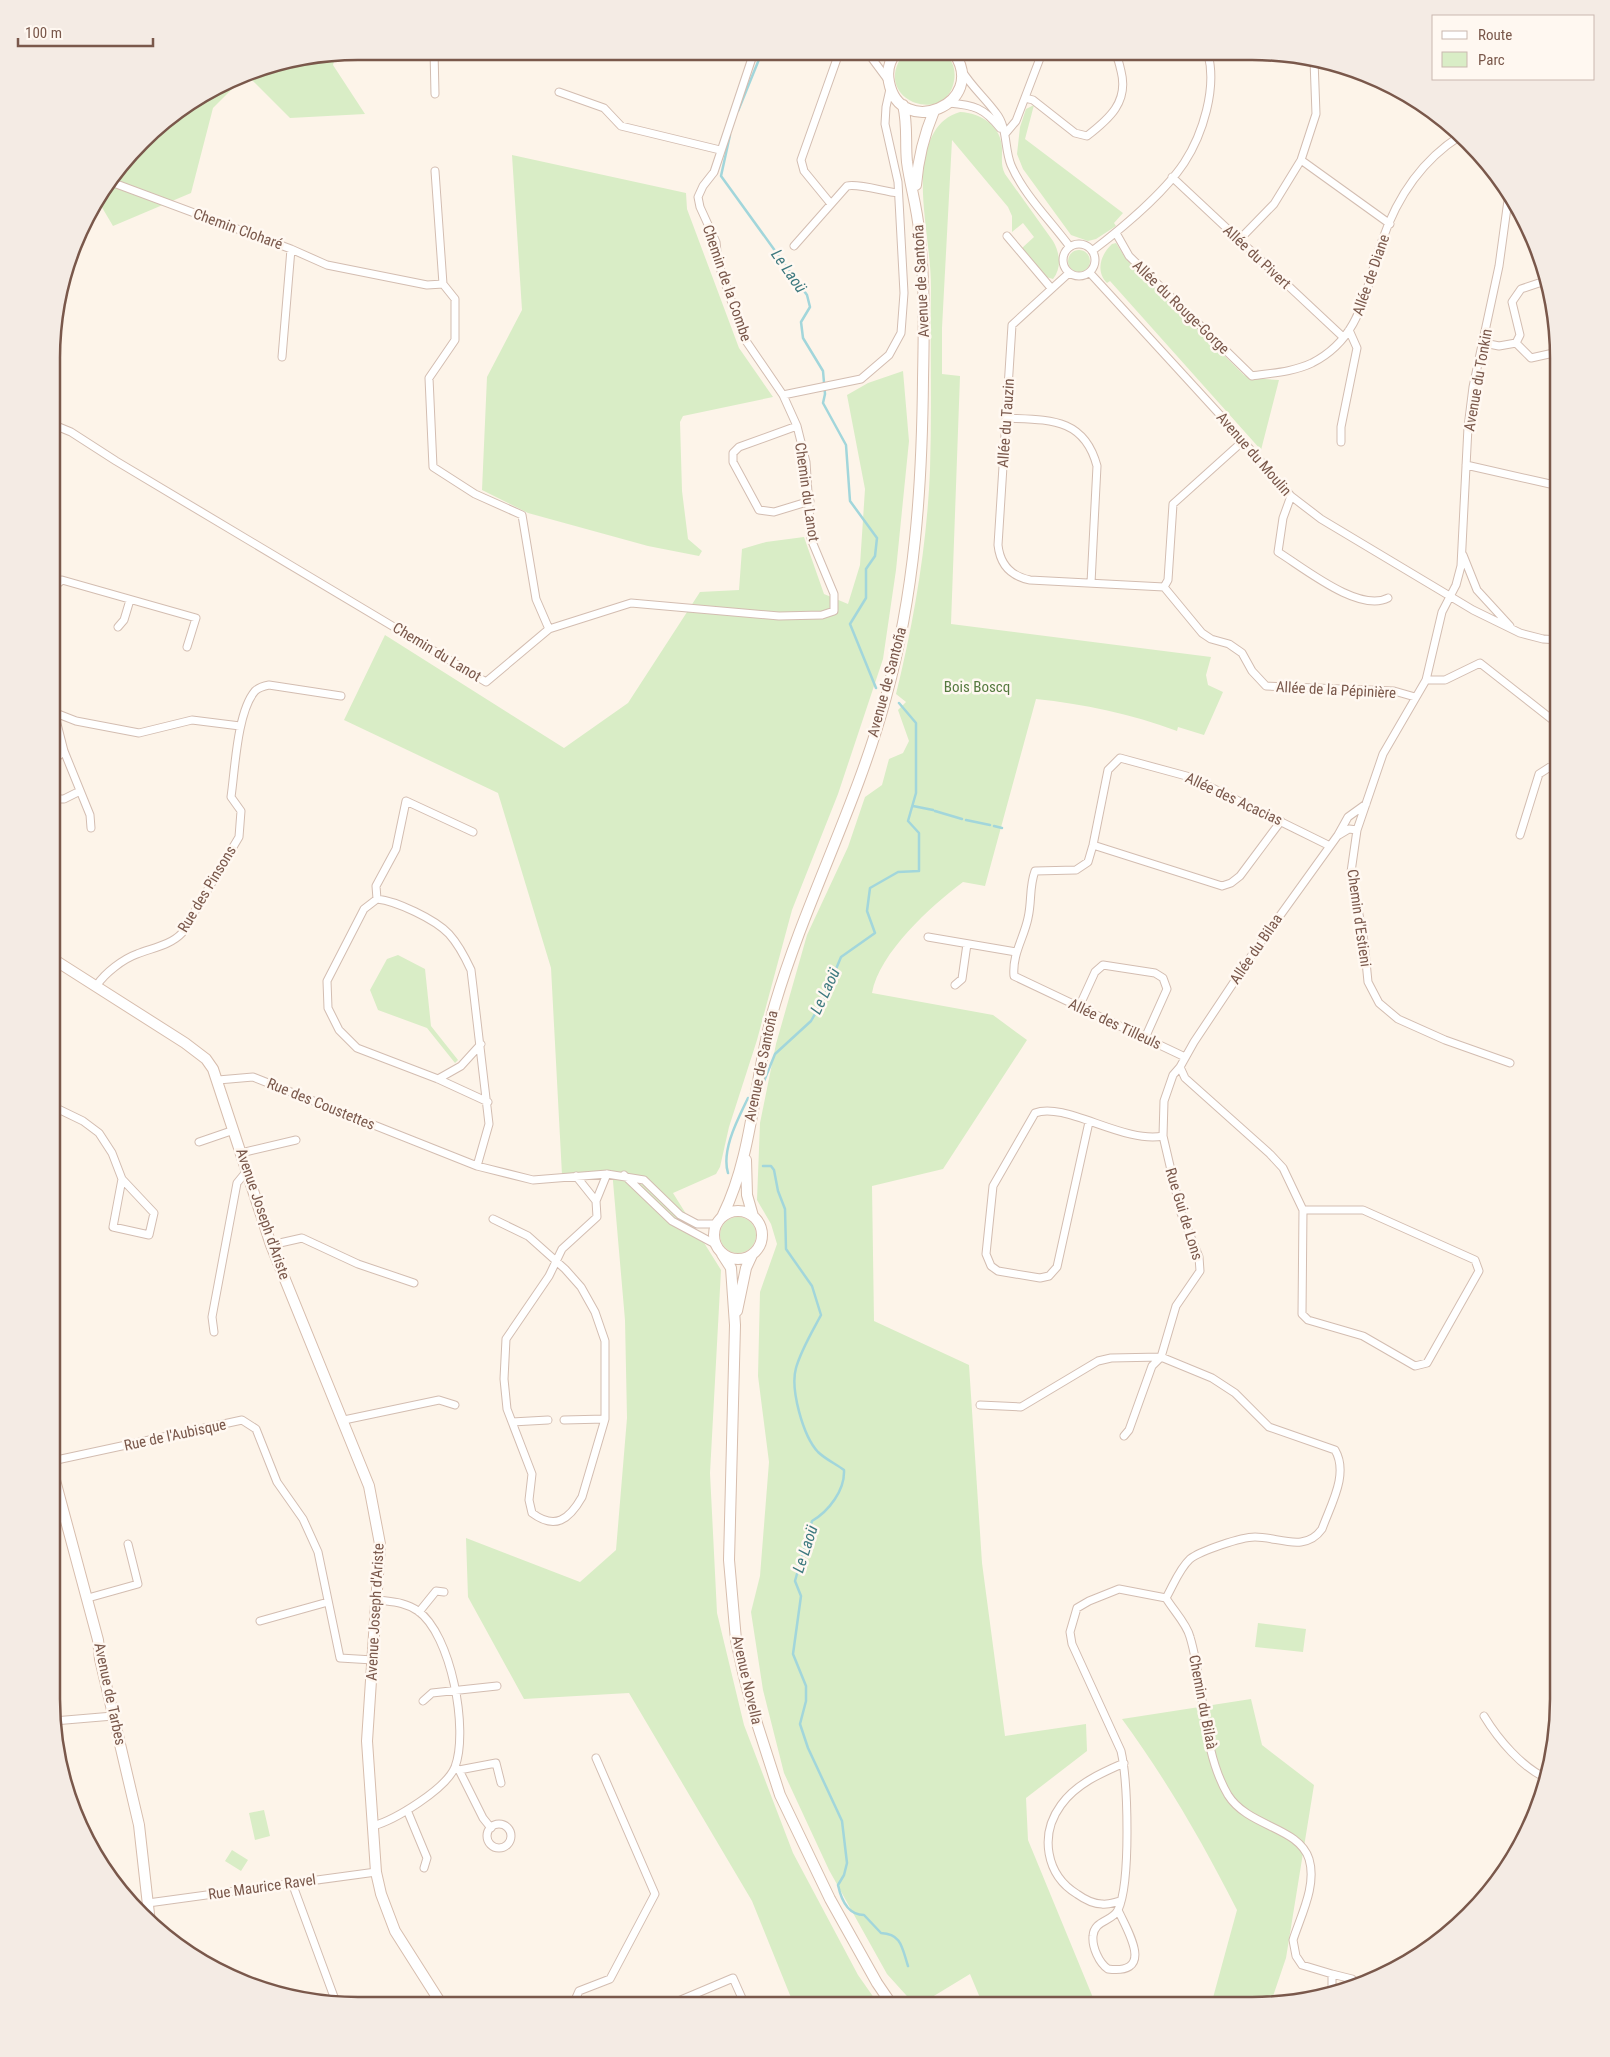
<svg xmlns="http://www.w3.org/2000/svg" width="1610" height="2057" font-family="'Roboto Condensed',sans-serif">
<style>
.green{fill:#d9edc6}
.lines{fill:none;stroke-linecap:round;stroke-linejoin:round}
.stream{stroke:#a2d6db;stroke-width:2.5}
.street-casing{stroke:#d3bdb1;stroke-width:9}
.secondary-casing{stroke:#d7bdad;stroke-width:12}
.street{stroke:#fff;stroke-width:7}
.secondary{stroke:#fff;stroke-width:10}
.labels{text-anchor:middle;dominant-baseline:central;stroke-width:5;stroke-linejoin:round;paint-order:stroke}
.street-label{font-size:15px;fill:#7a584b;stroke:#fff8f1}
.park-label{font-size:15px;fill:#557a3f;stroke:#fff8f1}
.water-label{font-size:16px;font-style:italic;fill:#3d797f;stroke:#fff8f1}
.rim{fill:none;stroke:#7a584b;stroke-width:2.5}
</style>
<rect width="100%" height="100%" fill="#fdf4e9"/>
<path class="green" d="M904 53H945C953 61 956 70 954 81 946 127 869 100 904 53Z
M336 55 333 65 365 114 290 118 247 75 259 68Z
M246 75 213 108 191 193 113 226 97 199 156 127Z
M1034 105 1025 139 1123 213 1114 223 1116 226 1096 239 1088 241 1071 235 1023 169 1017 154 1020 127 1026 109Z
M960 112C982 113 1003 127 1002 151 1002 160 1001 166 1005 174L1053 241C1060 253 1062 268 1053 279L1046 277 1022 248 1034 237 1023 223 1012 232V216L1008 207 952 140 942 328V374L960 376 951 624 1211 657 1206 675 1208 685 1223 692 1204 735 1178 727 1177 731C1132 714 1083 704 1036 699L985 886 963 882C931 906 879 953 872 993L993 1015 1027 1040 943 1169 872 1186 874 1321 969 1365 982 1563 1005 1736 1086 1724 1087 1751 1026 1798 1028 1840 1096 2005H983L970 1974 919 2005H915L887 1974 829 1870 784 1773 763 1690 751 1612 760 1576 769 1462 758 1376 760 1292 777 1244 771 1224 757 1200 760 1123 776 1044 807 935 848 847 865 797 882 785 889 759 903 753 909 741 898 710 906 702 896 694C914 621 927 545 930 470 932 409 930 348 931 288 931 249 919 201 924 164 928 140 936 119 960 112Z
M512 155 686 193 687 209 739 348 773 397 683 416 680 422 682 491 688 539 702 551 699 556 648 546 528 513 482 490 487 377 522 310Z
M1116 243 1126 259 1244 375 1250 378 1279 380 1261 450 1110 281 1107 283C1095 271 1101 254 1112 244Z
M1068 261a11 11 0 1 1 22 0a11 11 0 1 1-22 0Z
M903 371 909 441 896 570 883 659 838 794 792 910 757 1040 729 1127 720 1167 716 1174 673 1193 721 1270 710 1473 717 1613 744 1725 793 1853 858 1975 879 2005H794L752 1901 629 1693 524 1699 468 1597 466 1538 580 1582 616 1550 627 1418 625 1320 612 1170 562 1175 551 968 498 793 344 720 385 635 564 748 628 703 700 592 739 590 742 549 766 542 804 537 824 594 848 604 860 565 865 489 847 395 868 383Z
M398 955 425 969 431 1026 458 1060 455 1063 427 1028 378 1010 370 990 387 959Z
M720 1235a18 18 0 1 1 36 0a18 18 0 1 1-36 0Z
M1258 1623 1306 1629 1303 1652 1255 1647Z
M1251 1699 1262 1745 1314 1785 1286 1958 1270 2005H1211L1237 1910C1203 1843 1166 1779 1122 1719Z
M264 1810 270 1836 255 1840 249 1813Z
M232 1850 248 1860 241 1871 225 1861Z"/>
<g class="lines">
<path class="stream" d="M738 111 762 52
M730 135 721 176 807 295 810 307 801 322 803 338 823 371 825 394 823 403 846 445 850 501 877 538 875 556 866 569V598L850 624 876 688
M913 806 933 810
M935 811 962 819
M966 820 990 825
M994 826 1002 828
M762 1086 775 1054 811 1021 823 1000 841 957 875 933 867 911 870 888 898 872 919 871V833L908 821 916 793V723L899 703
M763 1166H771L774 1170 778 1191 785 1209 786 1249 812 1286 821 1315C812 1332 801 1350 796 1368 790 1389 803 1436 818 1452 825 1459 836 1464 844 1470 845 1490 829 1511 812 1521L795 1581 801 1596 793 1654 806 1686V1701L800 1724 808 1748 842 1821 847 1863 844 1875 838 1885C841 1899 848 1915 864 1915L881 1933C902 1934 902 1948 908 1966
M728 1173C721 1150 738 1119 748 1098"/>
<g class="street-casing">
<path id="street" d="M434 51 435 94
M868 53 888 80
M962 71C972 87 985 98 996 113 1008 128 1004 148 1011 165 1024 195 1050 220 1070 247
M559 92 604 108 621 126 720 150
M1025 98 1033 100 1075 133 1087 136C1109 119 1129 102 1121 71 1119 64 1119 58 1114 53
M949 103C974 105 984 108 1000 128
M1005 134 1016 121 1042 53
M1301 160 1390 224
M435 171 443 284 455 299V340L429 378 433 467 475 494 522 515 536 599 549 629
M1172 177 1343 337
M111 182 291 249 282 357
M1509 193 1499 266 1473 387 1468 427 1461 566 1456 585 1442 612 1426 680 1383 754 1357 830 1351 872 1364 941 1368 982 1379 1003 1398 1019 1445 1040 1510 1063
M831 204 804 171 801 160 839 53
M1116 233 1129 256 1252 376C1272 373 1293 372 1312 363 1363 337 1365 288 1382 241 1397 197 1421 161 1460 136
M1007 236 1051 288
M1239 240 1274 204 1301 160 1316 114 1314 60
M1063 260a16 16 0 1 1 32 0a16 16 0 1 1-32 0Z
M794 246 847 186C858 183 885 192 898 193
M291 249 327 265 427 285 443 284
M1092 251C1121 229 1164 193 1184 163 1203 134 1217 88 1208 54
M1069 273 1012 325 998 545C1000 564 1010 576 1030 580L1164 587 1202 633 1211 639 1229 644 1242 653 1252 671 1266 686 1394 691 1415 697
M1090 273 1222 417 1291 496 1321 519 1473 610 1520 633 1543 639 1559 640
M1484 343 1499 346 1516 343 1531 358 1558 352
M1516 343 1520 335 1512 302 1521 289 1548 280
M783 395 861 379 889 355 901 333 904 293 898 182 885 124 886 107 890 89
M1006 418C1048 420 1084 417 1097 466L1091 583
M54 425 71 432 116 461 486 682 549 629 631 603 779 616 822 615 834 611V594L811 539 806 462 797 426 783 395 744 338 718 262 716 242 700 207 698 197 703 186 714 172 754 52
M797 426 739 447 733 453V462L759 510 774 512 810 501
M1341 442V427L1357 348 1349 330
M1466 465 1559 486
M1291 496 1283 518 1278 552C1304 568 1359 613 1388 598
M1463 555 1477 590 1510 626
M1164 587 1168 580 1173 504 1242 442
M53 592 55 586 62 580 196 618 187 647
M118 627 124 620 130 600
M1426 680H1445L1480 663 1559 725
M53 712 76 721 139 733 192 720 240 726
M54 712 64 751 90 815 91 828
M53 761 64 751
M53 799H64L80 791
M1339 835 1349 829 1357 830
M1520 835 1539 774 1553 765 1559 746
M1093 845 1222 886 1231 883 1240 876 1281 821
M377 899 376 886 396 849 406 801 473 832
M928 937 1016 952
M97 985C105 973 123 959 137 954 152 948 171 945 182 933L239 837 241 811 231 797C235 770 237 712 255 691 259 687 264 686 269 685L341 696
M955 985 962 979 967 944
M1079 1007 1095 972 1103 965 1155 973 1163 978 1167 989 1145 1038
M1185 1057 1014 976C1012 954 1024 938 1028 918 1032 901 1029 887 1035 871L1076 870 1088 862 1093 845 1108 770 1120 758 1190 777 1330 846
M1180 1067 1185 1078 1270 1154 1283 1168 1303 1210 1302 1314 1308 1320 1363 1336 1415 1366 1427 1363 1479 1271 1475 1260 1363 1210H1303
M438 1079 461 1066 481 1044
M218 1080 253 1077 477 1166 533 1180 607 1174 644 1180 680 1215 697 1224H716
M52 1106 83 1121 99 1133 112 1153 122 1179 154 1213 149 1235 113 1227 122 1179
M1089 1122 1057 1267 1049 1276 1040 1278 998 1271 991 1266 986 1254 993 1186 1035 1113C1064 1101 1124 1144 1163 1136
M199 1142 234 1130
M241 1153 296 1140
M477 1166 489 1124 471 970C465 957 459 945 449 934 435 919 396 901 377 899L364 909 327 981 328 1008 339 1030 357 1048 438 1079 488 1102
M624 1175 672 1221 715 1244
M576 1176 596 1201
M493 1219 528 1236 565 1269 581 1287 595 1312 605 1341V1419L582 1497C569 1520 555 1530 532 1513L529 1500 532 1474 507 1409 504 1379 506 1339 549 1276 562 1249 597 1217 596 1201 607 1174
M271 1245 302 1238 358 1264 414 1283
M214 1332 212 1317 237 1183 246 1172
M980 1405 1021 1407 1098 1361 1111 1358 1161 1357 1212 1378 1235 1393 1269 1427 1335 1450C1349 1474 1331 1504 1322 1529 1305 1553 1279 1537 1255 1537 1241 1537 1200 1551 1190 1559 1179 1569 1173 1586 1166 1598
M344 1420 439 1400 455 1405
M564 1420 605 1419
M512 1422 548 1420
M1124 1436 1129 1430 1152 1366 1161 1357 1176 1306 1200 1271 1199 1257 1181 1213 1163 1136 1164 1101 1173 1075 1180 1067 1194 1042 1256 949 1338 835 1348 817 1366 804
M52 1461 242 1420 256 1429 277 1482 303 1519 318 1552 340 1658 373 1660
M88 1598 138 1584 128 1544
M419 1612 436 1591 444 1592
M260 1621 328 1602
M423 1701 432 1693 497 1686
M1484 1716C1498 1739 1522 1768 1548 1779
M54 1721 113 1716
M455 1768 459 1770 483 1818 491 1828
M459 1770 496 1763 501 1783
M407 1810 427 1858 424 1868
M487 1836a12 12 0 1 1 24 0a12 12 0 1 1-24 0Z
M373 1826C395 1820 446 1789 455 1767 469 1730 451 1634 418 1611 405 1602 393 1602 378 1600
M292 1883 337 2005
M1121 1901C1115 1902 1108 1905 1102 1904 1094 1904 1084 1899 1077 1894 1046 1875 1039 1835 1061 1805 1076 1784 1101 1773 1124 1763
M148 1903 376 1872
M1118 1910C1127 1930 1156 1975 1108 1969 1099 1963 1092 1947 1093 1936 1094 1920 1112 1922 1118 1910 1131 1882 1128 1782 1121 1751L1072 1644 1070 1632 1077 1608 1089 1601 1119 1589 1166 1598C1173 1610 1187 1624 1190 1637 1205 1686 1201 1749 1228 1795 1248 1827 1299 1827 1309 1859 1317 1885 1301 1915 1293 1940L1296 1956 1302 1965 1332 1974V1995
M1332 1974 1352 1979 1358 1984
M573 2005 579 1991 610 1979 655 1894 596 1758
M675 2005 676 2002 733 1978 745 2005"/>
</g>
<g class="secondary-casing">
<path id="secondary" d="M896 53C889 61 887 72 889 82 900 140 989 104 954 53
M916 185C918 160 924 135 934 111
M53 959 185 1043 206 1059 213 1069 271 1245 369 1486 380 1544 367 1741 376 1872 381 1894 395 1931 442 2005
M746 1160 747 1195 753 1216
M714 1235a24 24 0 1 1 48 0a24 24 0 1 1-48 0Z
M723 1215C754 1152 754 1073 775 1004 806 900 858 802 886 697 915 592 922 487 923 379 924 330 925 279 919 230 917 207 910 185 907 162 905 143 908 125 903 105
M722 1254 731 1268 735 1325 729 1560 736 1640 743 1672 753 1711 780 1795 830 1899 877 1983 892 2005
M737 1311 746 1268 752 1255
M52 1469 98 1640 100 1659 139 1825 150 1923"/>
</g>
<use href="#street" class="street"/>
<use href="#secondary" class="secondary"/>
</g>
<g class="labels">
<g class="street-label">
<text transform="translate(238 229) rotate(20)">Chemin Cloharé</text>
<text transform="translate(1257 257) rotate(43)">Allée du Pivert</text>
<text transform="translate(1371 275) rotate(-71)">Allée de Diane</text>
<text transform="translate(921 281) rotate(-93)">Avenue de Santoña</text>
<text transform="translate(727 283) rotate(71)">Chemin de la Combe</text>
<text transform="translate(1181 307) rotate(44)">Allée du Rouge-Gorge</text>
<text transform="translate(1478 380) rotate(-80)">Avenue du Tonkin</text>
<text transform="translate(1006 423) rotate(-86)">Allée du Tauzin</text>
<text transform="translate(1254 454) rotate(49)">Avenue du Moulin</text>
<text transform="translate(807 492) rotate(82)">Chemin du Lanot</text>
<text transform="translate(437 652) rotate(31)">Chemin du Lanot</text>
<text transform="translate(887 682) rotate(-75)">Avenue de Santoña</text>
<text transform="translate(1336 690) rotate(3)">Allée de la Pépinière</text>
<text transform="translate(1234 799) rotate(25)">Allée des Acacias</text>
<text transform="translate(207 889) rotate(-59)">Rue des Pinsons</text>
<text transform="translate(1359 918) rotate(82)">Chemin d'Estieni</text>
<text transform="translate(1256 949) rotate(-56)">Allée du Bilaa</text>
<text transform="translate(1115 1024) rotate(25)">Allée des Tilleuls</text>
<text transform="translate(761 1066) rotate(-78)">Avenue de Santoña</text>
<text transform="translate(321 1104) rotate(22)">Rue des Coustettes</text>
<text transform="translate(263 1214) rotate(71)">Avenue Joseph d'Ariste</text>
<text transform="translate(1184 1214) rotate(73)">Rue Gui de Lons</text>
<text transform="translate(175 1435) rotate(-12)">Rue de l'Aubisque</text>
<text transform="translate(375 1612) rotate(-87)">Avenue Joseph d'Ariste</text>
<text transform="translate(747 1680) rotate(77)">Avenue Novella</text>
<text transform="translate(110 1694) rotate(78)">Avenue de Tarbes</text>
<text transform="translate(1203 1702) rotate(79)">Chemin du Bilaà</text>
<text transform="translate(262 1887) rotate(-8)">Rue Maurice Ravel</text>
</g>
<g class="park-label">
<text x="977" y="687">Bois Boscq</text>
</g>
<g class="water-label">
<text transform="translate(789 271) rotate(55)">Le Laoü</text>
<text transform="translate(825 991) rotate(-65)">Le Laoü</text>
<text transform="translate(805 1549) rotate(-72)">Le Laoü</text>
</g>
</g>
<path d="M0 0H1610V2057H0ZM358 60H1252A298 298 0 0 1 1550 358V1699A298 298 0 0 1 1252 1997H358A298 298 0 0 1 60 1699V358A298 298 0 0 1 358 60Z" fill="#f4ebe4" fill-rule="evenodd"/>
<path class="rim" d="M358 60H1252A298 298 0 0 1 1550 358V1699A298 298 0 0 1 1252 1997H358A298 298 0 0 1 60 1699V358A298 298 0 0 1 358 60Z"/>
<rect x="1432" y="15" width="162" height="65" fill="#fff8f1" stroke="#cab8af"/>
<rect x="1442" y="31" width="25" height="8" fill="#ffffff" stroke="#cab8af"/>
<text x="1478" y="40" font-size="15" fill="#7a584b">Route</text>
<rect x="1442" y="52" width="25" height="15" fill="#d9edc6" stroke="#cab8af"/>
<text x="1478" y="65" font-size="15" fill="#7a584b">Parc</text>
<path d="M18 38v8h135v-8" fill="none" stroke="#7a584b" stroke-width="2.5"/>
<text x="25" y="38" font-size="15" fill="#7a584b" stroke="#fff8f1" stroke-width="4" paint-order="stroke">100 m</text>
</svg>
